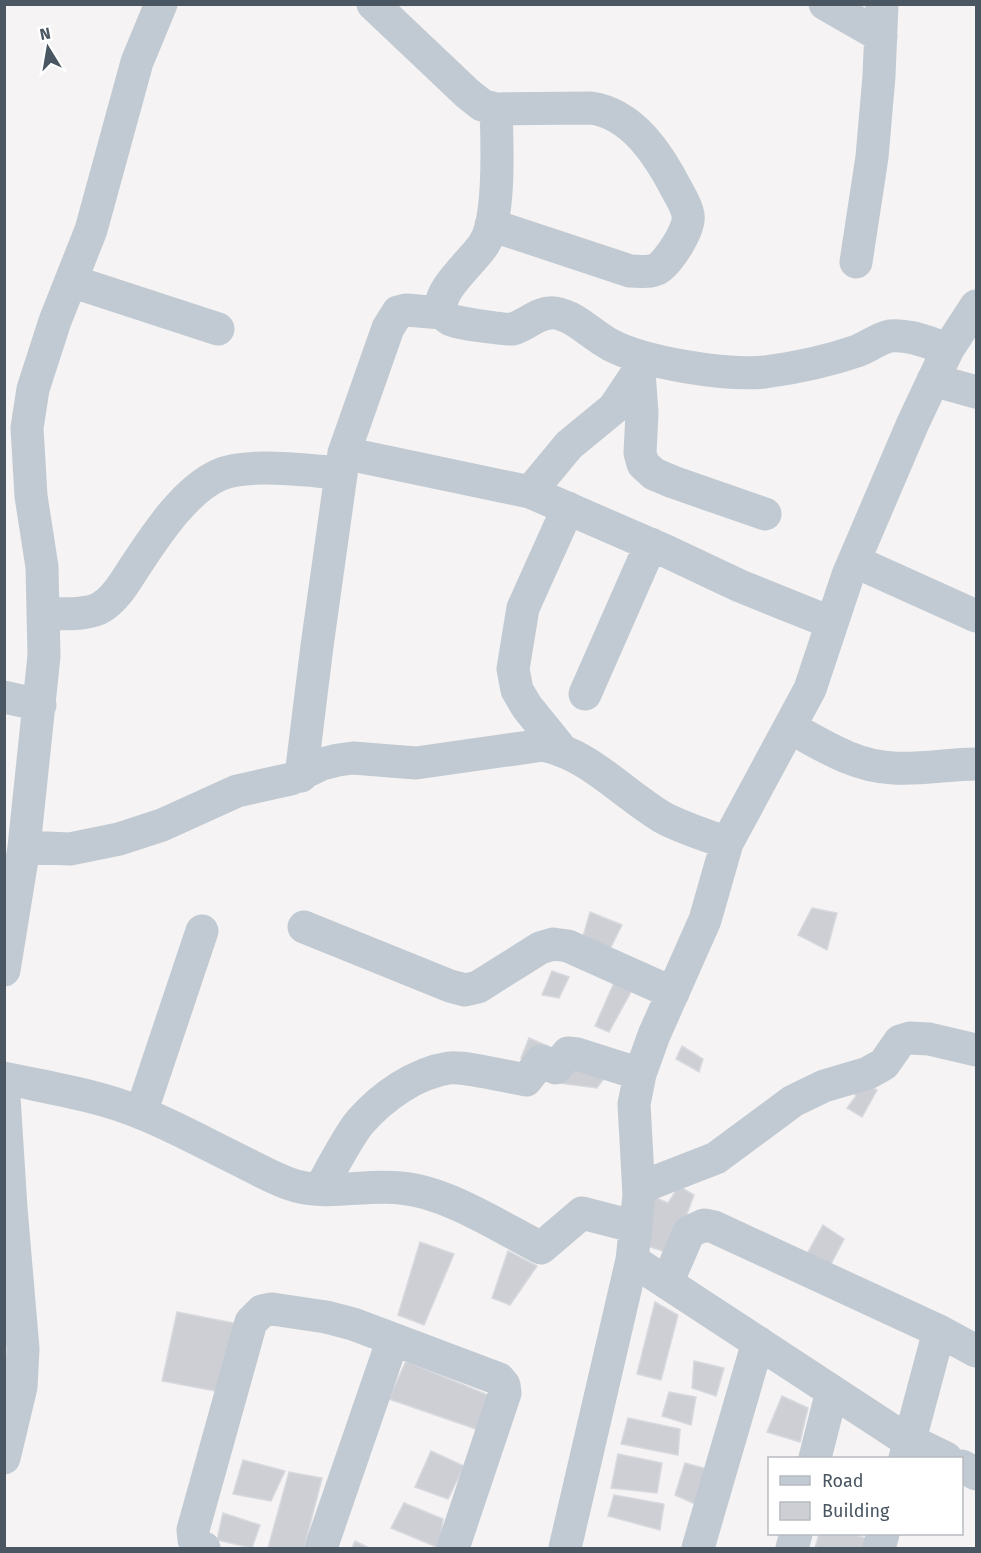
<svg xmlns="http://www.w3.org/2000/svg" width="981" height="1553" font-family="'Fira Sans',sans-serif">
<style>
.building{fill:#cdcfd5;stroke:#d7d9de;stroke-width:1.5}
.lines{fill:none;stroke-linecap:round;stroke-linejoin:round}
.minor{stroke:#c1cad2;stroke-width:33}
</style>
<rect width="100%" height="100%" fill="#f5f3f3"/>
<path class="building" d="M812 908 837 913 827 950 798 935Z
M590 912 622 925 609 951 582 940Z
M552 971 569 977 559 998 542 995Z
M614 983 632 990 609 1032 595 1026Z
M529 1038 562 1052 532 1067 521 1058Z
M682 1046 703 1059 699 1072 676 1059Z
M567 1059 605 1077 597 1088 558 1083Z
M856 1079 877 1090 862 1117 847 1108 856 1096 849 1088Z
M679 1186 694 1195 672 1254 638 1243 652 1196 668 1203Z
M823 1225 844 1239 830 1266 807 1254Z
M420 1242 454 1254 424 1325 398 1315Z
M508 1251 537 1266 510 1305 492 1298Z
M655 1302 678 1315 661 1380 637 1374Z
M177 1312 239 1324 227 1393 162 1381Z
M406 1361 490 1396 476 1429 389 1399Z
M694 1361 724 1368 716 1396 692 1388Z
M669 1392 696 1397 691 1425 662 1416Z
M782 1396 808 1408 800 1442 767 1432Z
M628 1418 680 1429 678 1455 621 1444Z
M431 1451 464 1466 448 1499 415 1487Z
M618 1454 662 1463 657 1493 611 1488Z
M243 1460 285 1471 271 1501 233 1494Z
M685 1463 707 1469 695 1504 675 1495Z
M289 1472 322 1478 304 1548H268Z
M614 1495 664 1504 660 1530 608 1516Z
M404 1503 443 1519 439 1548 391 1528Z
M223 1513 260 1525 252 1548 217 1540Z
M819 1534H850L870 1539 868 1548H815Z
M355 1541 369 1548H352Z"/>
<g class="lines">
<path class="minor" d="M373 4 468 94 482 105 496 109 591 108C633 114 659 155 677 190 681 197 687 207 688 215 691 228 668 263 657 269 649 273 638 271 630 271L491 225
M825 4 881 36
M496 109C497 141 501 218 484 244 475 259 435 292 442 310 443 314 447 318 451 320 455 323 507 330 513 329 527 325 539 311 555 313 575 316 592 335 609 344 643 363 727 376 765 372 795 368 828 361 857 351 868 347 879 338 890 336 910 334 929 343 948 349
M856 262 872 157 879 76 882 4
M71 281 218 329
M639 372 642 413 640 453 643 464 654 474 673 482 765 514
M933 380 976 392
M344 453 530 492 668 552 740 586 832 623
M530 492 569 445 614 408 642 366
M854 561 976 616
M43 614C60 613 82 616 98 609 115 601 126 580 136 565 156 535 185 490 219 475 248 462 308 471 341 473
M585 694 651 544
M4 697 40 705
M791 728C824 746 854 766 893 768 921 770 949 764 976 764
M561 749 527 707 517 690 513 669 523 608 568 508
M301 776 317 646 344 453 388 328 398 312 406 310 442 313
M24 847 70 849 119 839 162 825 237 791 291 779 322 764 338 760 353 758 416 763 543 745C590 755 622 793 662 817 682 828 706 835 727 843
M304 927 450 986 465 990 478 987 540 948 553 944 568 946 673 993
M4 970 24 847 44 656 42 567 31 496 27 428 33 389 55 321 91 230 137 62 161 4
M4 1078C50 1088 97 1095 141 1113 174 1126 206 1144 239 1160 257 1169 276 1180 296 1186 330 1195 366 1184 401 1188 447 1192 500 1227 541 1248L582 1213 636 1227
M4 1097 11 1208 23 1349 21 1387 4 1458
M141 1113 202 931
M639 1188 716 1158 793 1101 824 1086 868 1073 884 1064 900 1041 910 1038 929 1039 976 1050
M320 1189C331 1170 347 1138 360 1122 382 1097 415 1073 449 1068 464 1066 508 1077 526 1080L541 1061 556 1068 568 1053 577 1054 640 1074
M632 1260 639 1195 634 1104 640 1074 654 1035 705 920 727 843 810 689 848 575 913 423 948 349 976 306
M667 1283 689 1232 704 1225 714 1227 939 1331 976 1351
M815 1458 832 1391
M905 1458 939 1331
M962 1466 976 1474
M204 1548 198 1547 194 1540 193 1530 251 1322 262 1311 272 1309 326 1317 353 1324 499 1379 504 1385 505 1393 453 1548
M321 1548 393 1339
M565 1548 632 1260 899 1435 946 1458
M698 1548 758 1342
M792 1548 796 1534
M879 1548 883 1534"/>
</g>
<rect width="981" height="1553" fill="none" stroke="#4a5661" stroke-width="12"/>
<rect x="768" y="1457" width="195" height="78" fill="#ffffff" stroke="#b7bbc0" stroke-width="1.5"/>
<rect x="780" y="1476" width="30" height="9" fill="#c1cad2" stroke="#b7bbc0" stroke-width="1.5"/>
<text x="822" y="1487" font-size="18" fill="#4a5661">Road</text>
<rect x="780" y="1502" width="30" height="18" fill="#cdcfd5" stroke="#b7bbc0" stroke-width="1.5"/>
<text x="822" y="1517" font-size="18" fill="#4a5661">Building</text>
<g transform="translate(48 48) rotate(349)" stroke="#ffffff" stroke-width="4.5" paint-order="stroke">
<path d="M0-4.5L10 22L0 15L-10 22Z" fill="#4a5661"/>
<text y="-9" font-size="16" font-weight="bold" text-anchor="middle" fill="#4a5661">N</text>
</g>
</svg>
